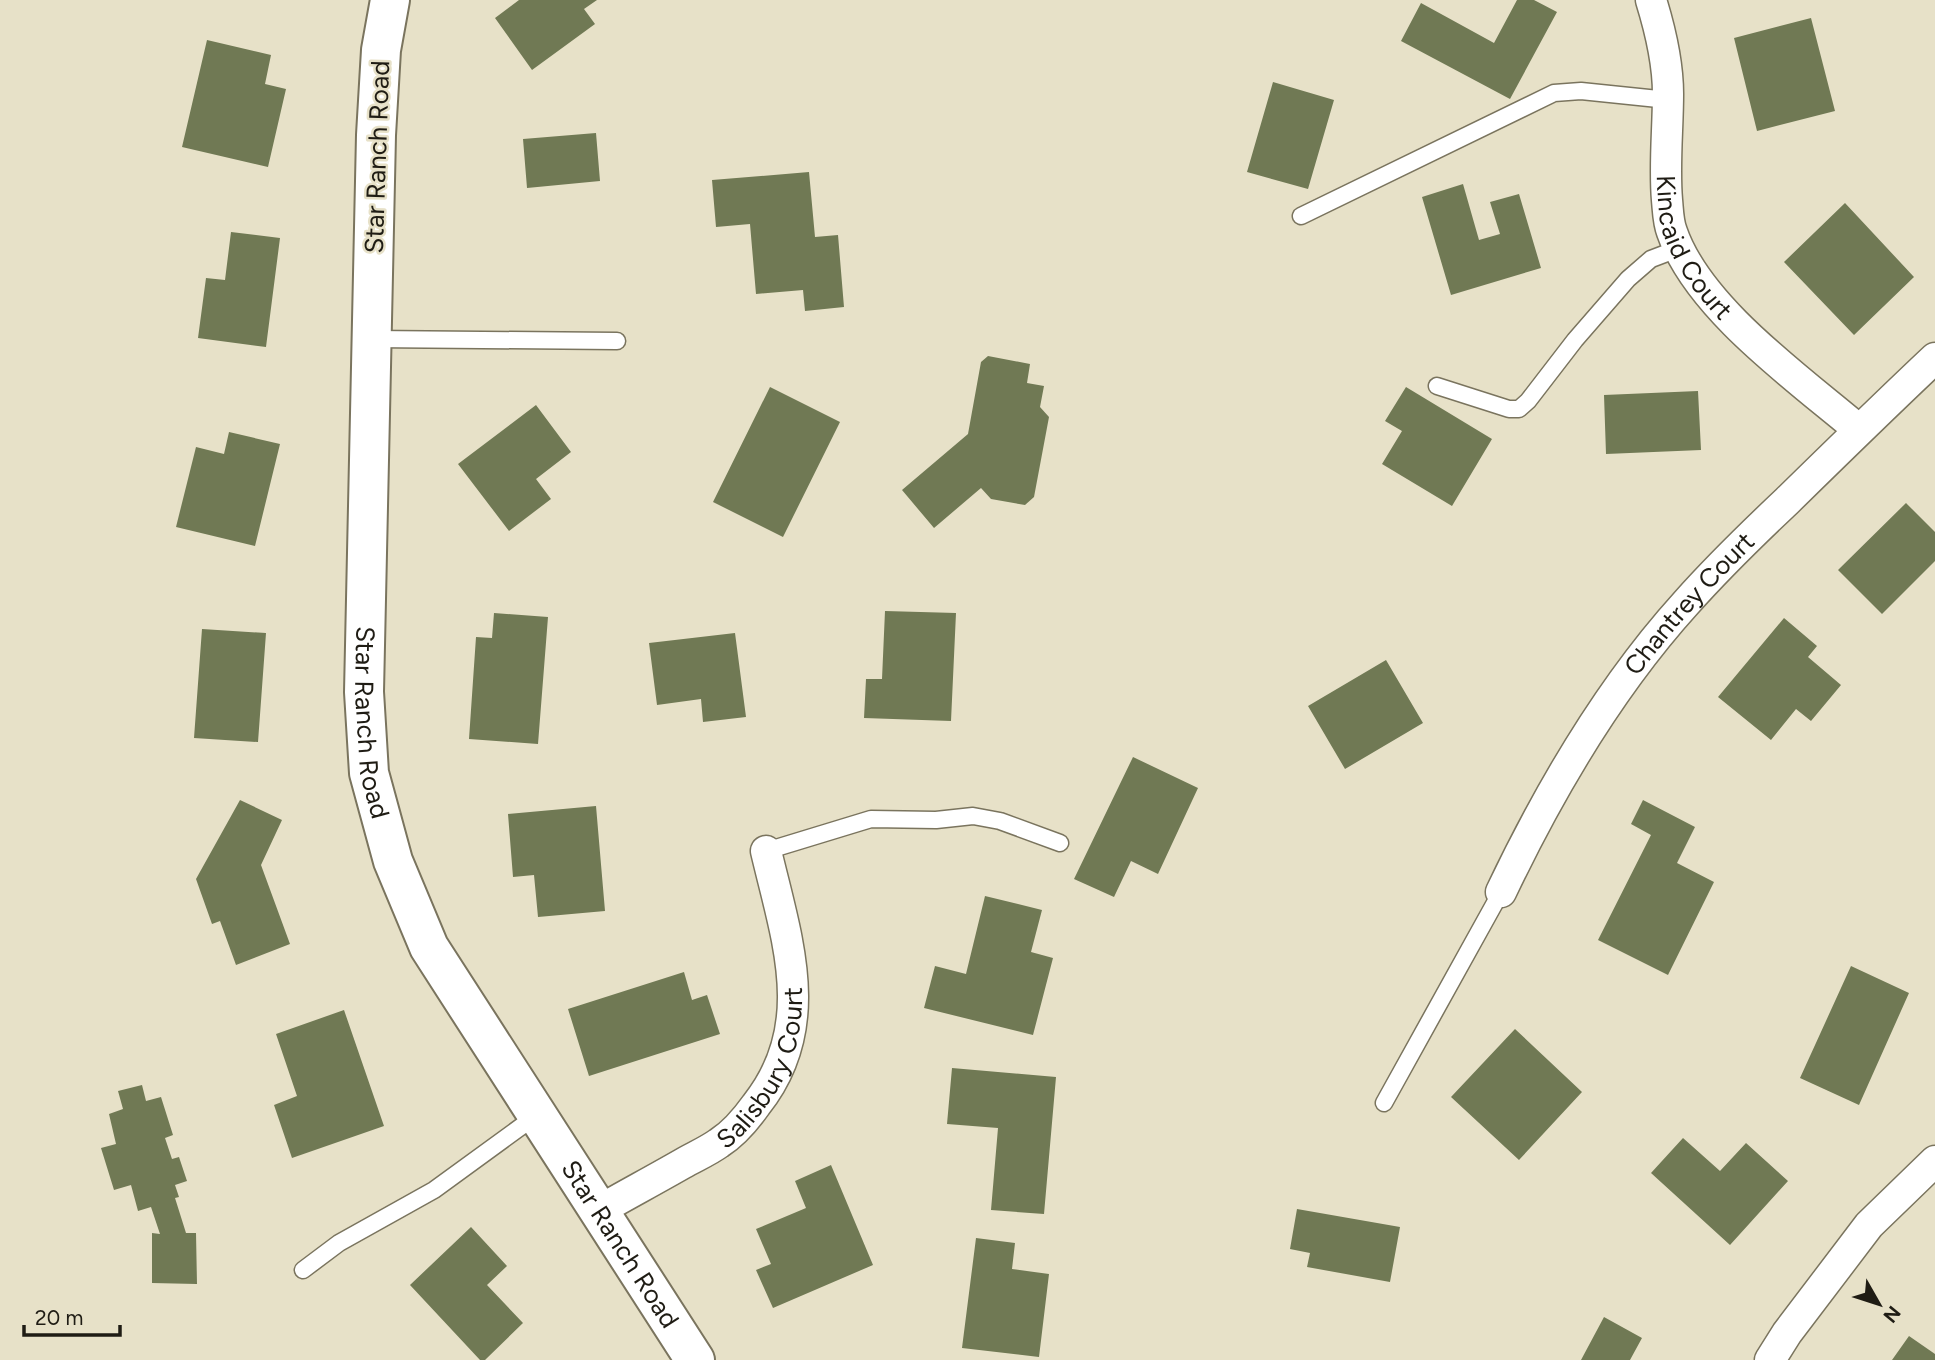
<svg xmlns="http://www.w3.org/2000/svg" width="1935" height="1360" font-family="Figtree,sans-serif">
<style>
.building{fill:#707954}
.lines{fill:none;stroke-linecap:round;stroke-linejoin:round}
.lane-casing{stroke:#7a745e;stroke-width:19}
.street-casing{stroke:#7a745e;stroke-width:33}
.secondary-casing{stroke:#7a745e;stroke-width:42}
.lane{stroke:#fff;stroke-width:16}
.street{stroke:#fff;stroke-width:30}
.secondary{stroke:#fff;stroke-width:38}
.labels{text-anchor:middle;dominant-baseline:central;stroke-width:5;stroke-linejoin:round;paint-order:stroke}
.street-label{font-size:26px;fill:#1f1c14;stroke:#e7e1c8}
</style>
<rect width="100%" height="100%" fill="#e7e1c8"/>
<path class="building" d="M519 0H597L584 9 595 24 532 70 495 18Z
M1517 0H1534L1557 12 1510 99 1401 41 1421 3 1494 43Z
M1811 18 1835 111 1757 131 1734 38Z
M207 40 271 55 265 84 286 89 268 167 182 147Z
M1273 82 1334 100 1308 189 1247 172Z
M596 133 600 181 527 188 523 139Z
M809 172 815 237 838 235 844 307 805 311 803 290 756 294 750 224 716 227 712 180Z
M1463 184 1479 240 1500 234 1490 202 1519 194 1541 268 1451 295 1422 197Z
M1845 203 1914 277 1854 335 1784 262Z
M231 232 280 238 266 347 198 338 206 278 225 280Z
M988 356 1030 364 1027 383 1044 386 1040 407 1049 417 1034 497 1025 505 991 499 981 488 934 528 902 490 968 434 981 362Z
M770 387 840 422 783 537 713 502Z
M1406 387 1492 439 1452 506 1382 464 1402 431 1385 421Z
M1698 391 1701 450 1606 454 1604 395Z
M536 405 571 452 536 479 551 499 509 531 458 464Z
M229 432 280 444 255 546 176 527 196 447 224 454Z
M1906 503 1935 532V561L1882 614 1838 570Z
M885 611 956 613 951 721 864 718 866 679H882Z
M494 613 548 617 538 744 469 739 476 637 492 638Z
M1784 618 1817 646 1808 657 1841 685 1811 721 1796 709 1771 740 1718 697Z
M202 629 266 633 258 742 194 738Z
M735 633 746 717 703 722 701 699 657 705 649 643Z
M1386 660 1423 723 1345 769 1308 706Z
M1133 757 1198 788 1158 874 1131 861 1114 897 1074 879Z
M240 800 282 820 261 865 290 944 236 965 220 921 212 924 196 879Z
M1643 800 1695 827 1677 863 1714 882 1668 975 1598 940 1651 835 1631 824Z
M596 806 605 911 538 917 534 875 513 877 508 814Z
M985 896 1042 910 1031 952 1053 958 1033 1035 924 1008 935 966 966 974Z
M1851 966 1909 993 1859 1105 1800 1078Z
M684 972 692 1000 707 995 720 1034 589 1076 568 1009Z
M344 1010 384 1126 292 1158 274 1105 297 1096 276 1034Z
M1515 1029 1582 1092 1519 1160 1451 1097Z
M952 1068 1056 1077 1044 1214 991 1210 998 1128 947 1124Z
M142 1085 146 1101 161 1097 173 1135 165 1138 172 1159 179 1157 187 1181 175 1185 179 1197 175 1198 186 1233H196L197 1284 152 1283V1233L160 1234 151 1207 138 1211 131 1185 114 1190 101 1148 116 1144 109 1114 123 1109 118 1091Z
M1683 1138 1720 1171 1746 1143 1788 1181 1730 1245 1651 1173Z
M831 1165 873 1265 773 1308 756 1270 771 1264 756 1229 806 1208 795 1181Z
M1297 1209 1400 1227 1390 1282 1307 1267 1310 1253 1290 1249Z
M471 1227 507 1266 487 1285 523 1323 485 1360H480L410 1285Z
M976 1238 1015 1243 1012 1269 1049 1274 1039 1357 962 1348Z
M1604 1317 1642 1338 1630 1360H1581Z
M1909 1336 1935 1354V1360H1892Z"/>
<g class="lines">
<g class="lane-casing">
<path id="lane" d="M1301 216 1554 93 1581 91 1668 100
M372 339 617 341
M1437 386 1509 409H1519L1528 401 1575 340 1628 279 1651 259 1680 248
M766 851 871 819 936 820 973 816 1000 821 1060 843
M1384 1103 1501 892
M303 1270 339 1243 434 1190 537 1115"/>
</g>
<g class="street-casing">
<g id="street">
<path id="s1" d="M1651 0C1660 29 1668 63 1668 94 1668 129 1664 165 1667 200 1668 210 1668 222 1672 232 1698 308 1799 379 1859 430"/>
<path id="s2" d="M1501 892C1550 789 1609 688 1686 603 1718 567 1752 534 1787 501 1836 453 1885 405 1935 358"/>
<path id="s3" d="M598 1211C626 1195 654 1180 682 1164 694 1157 708 1151 719 1143 733 1134 746 1119 756 1105 819 1026 787 940 766 851"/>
<path d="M1770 1360 1787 1333 1869 1225 1935 1161"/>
</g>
</g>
<g class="secondary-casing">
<g id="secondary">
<path id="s4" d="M390 0 381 50 376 135 364 692 369 773 393 861 429 947 695 1360"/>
</g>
</g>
<use href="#lane" class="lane"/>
<use href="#street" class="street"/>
<use href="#secondary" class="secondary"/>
</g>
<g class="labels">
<g class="street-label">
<text transform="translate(377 157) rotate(-88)">Star Ranch Road</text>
<text stroke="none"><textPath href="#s1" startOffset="256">Kincaid Court</textPath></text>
<text stroke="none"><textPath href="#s2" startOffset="346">Chantrey Court</textPath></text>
<text stroke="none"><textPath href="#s4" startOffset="724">Star Ranch Road</textPath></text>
<text stroke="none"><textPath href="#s3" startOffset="229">Salisbury Court</textPath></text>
<text stroke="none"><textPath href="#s4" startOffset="1312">Star Ranch Road</textPath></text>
</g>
</g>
<g transform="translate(1879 1304) rotate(129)" stroke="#e7e1c8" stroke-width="5" paint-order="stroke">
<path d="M0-5L12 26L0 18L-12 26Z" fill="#1f1c14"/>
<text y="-10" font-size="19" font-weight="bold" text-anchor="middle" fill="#1f1c14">N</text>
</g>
<path d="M24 1325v10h96v-10" fill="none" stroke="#1f1c14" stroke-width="3.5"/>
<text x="35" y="1325" font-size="21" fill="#1f1c14" stroke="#e7e1c8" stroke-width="5" paint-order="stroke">20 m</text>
</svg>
